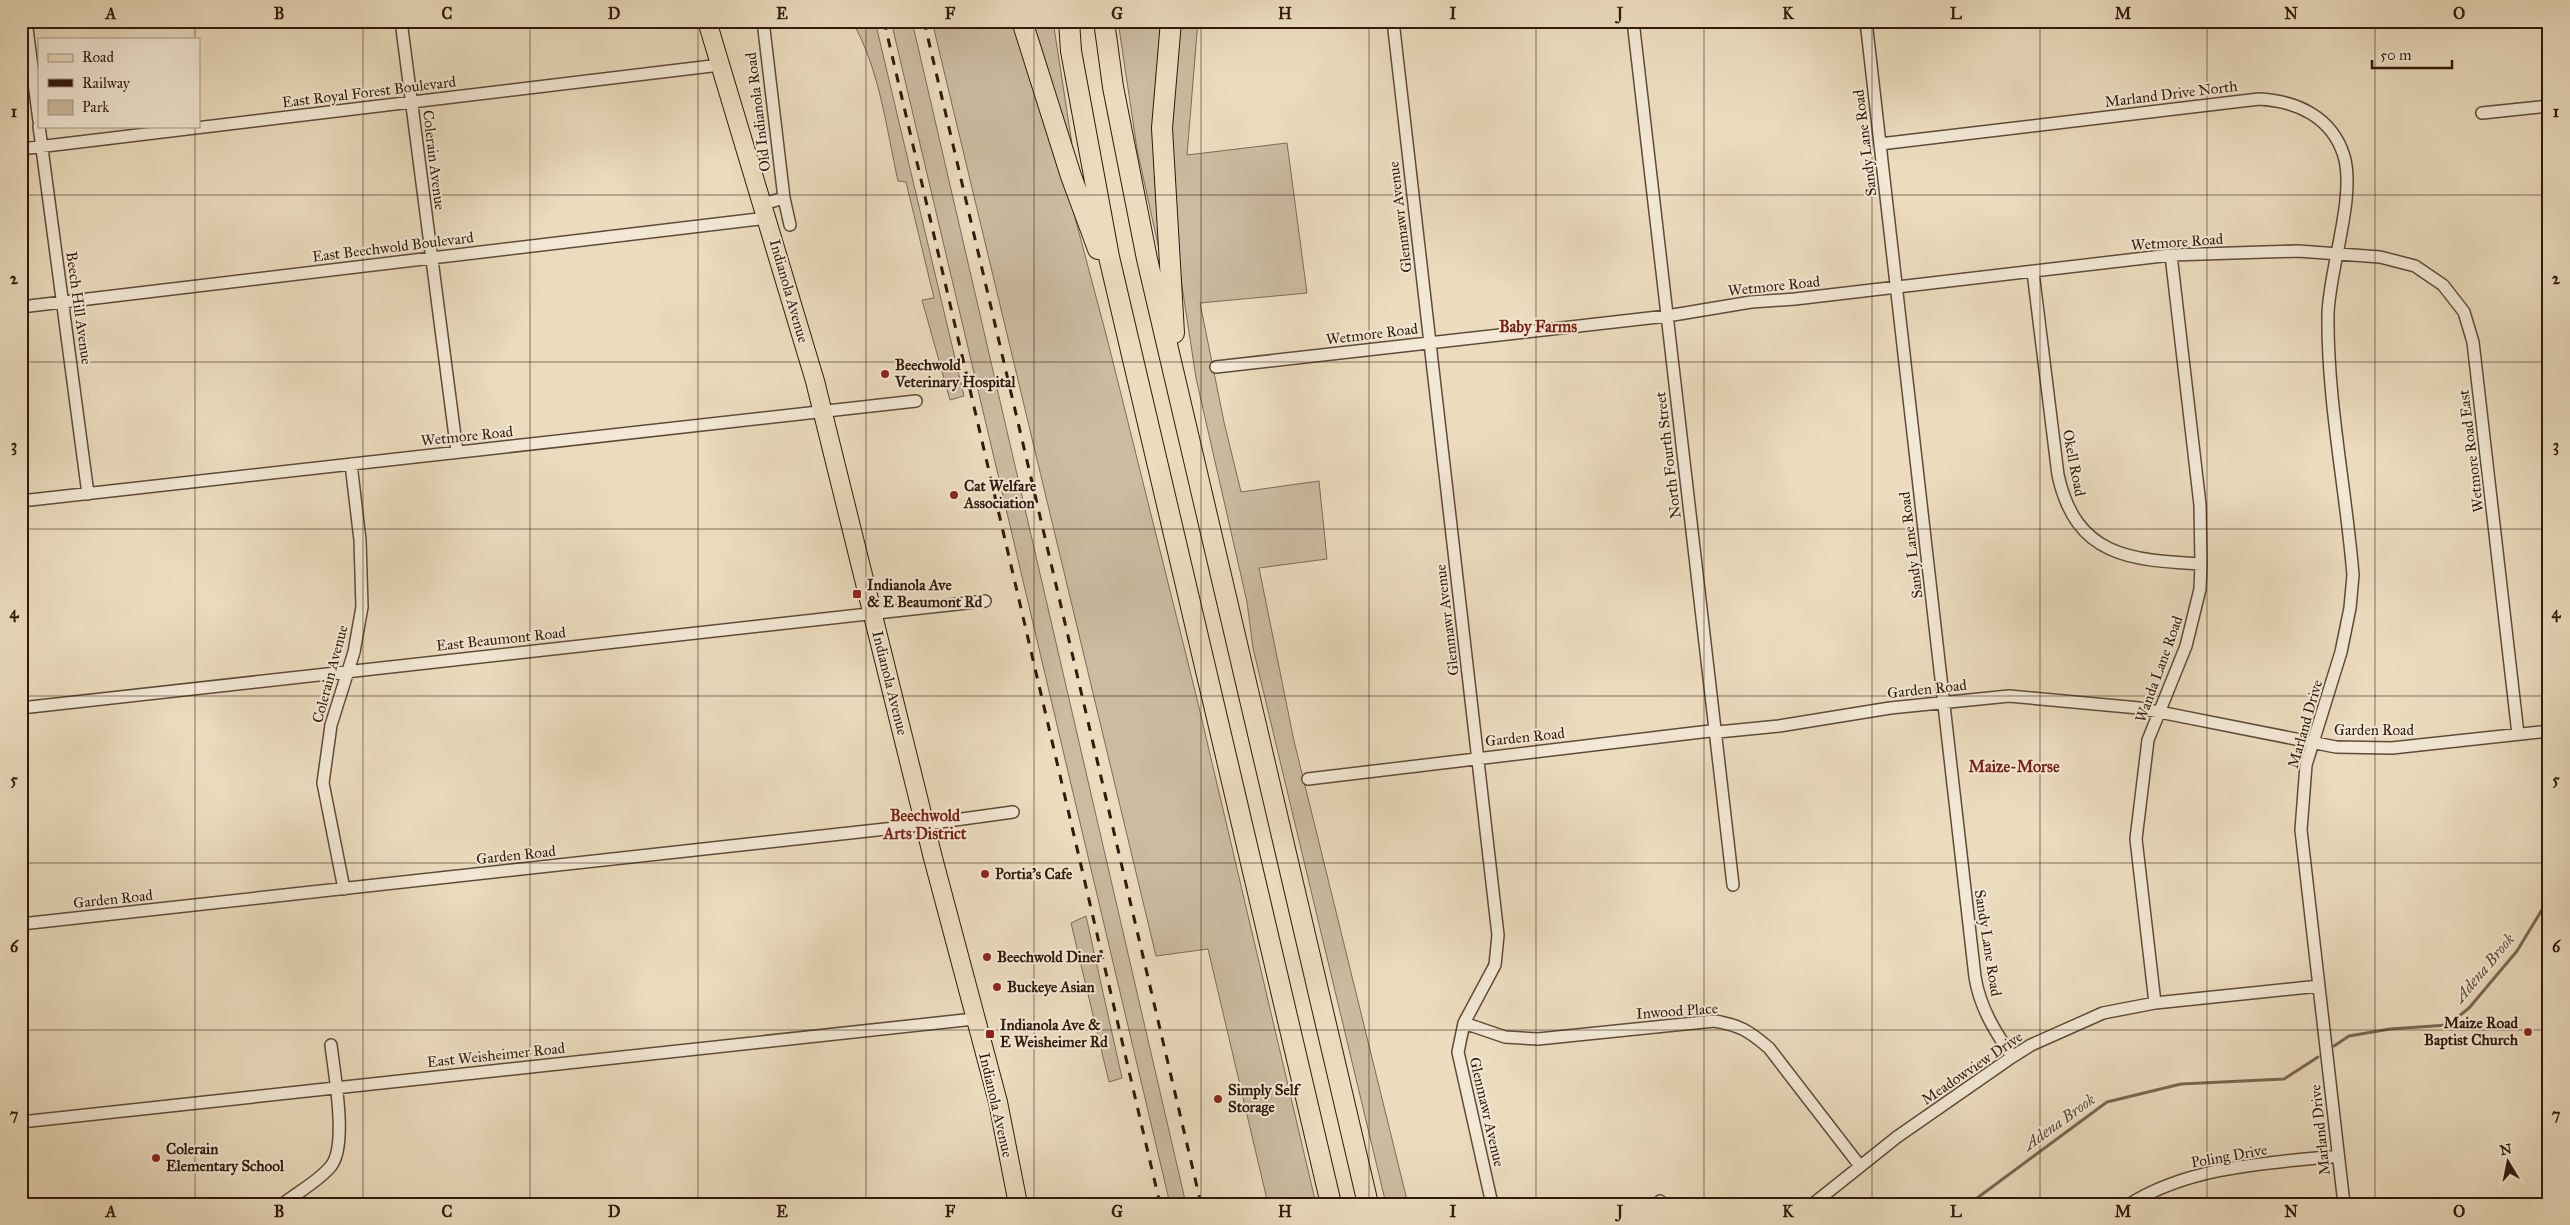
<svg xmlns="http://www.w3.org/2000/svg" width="2570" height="1225" font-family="'IM FELL Great Primer',serif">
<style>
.green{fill:#cbbba0;stroke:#7e6a56}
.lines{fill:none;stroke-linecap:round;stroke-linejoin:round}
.stream{stroke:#7b6652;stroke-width:3}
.minor-casing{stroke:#604a38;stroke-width:14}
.primary-casing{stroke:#31190c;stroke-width:20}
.motorway-casing{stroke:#31190c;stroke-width:22}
.minor{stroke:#f2e8d5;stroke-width:11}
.primary{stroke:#ebdcbe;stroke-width:18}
.motorway{stroke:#ebdcbe;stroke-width:20}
.rail{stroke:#31190c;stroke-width:3;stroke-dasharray:9 9;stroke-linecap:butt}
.grid{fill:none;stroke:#31190c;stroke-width:1;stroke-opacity:0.55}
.poi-dot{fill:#8f2418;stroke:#f2e8d5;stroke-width:2}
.labels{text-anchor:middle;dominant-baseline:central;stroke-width:4;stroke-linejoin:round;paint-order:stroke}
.street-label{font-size:15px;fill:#31190c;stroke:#f2e8d5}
.poi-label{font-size:15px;font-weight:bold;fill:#31190c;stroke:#f2e8d5;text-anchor:start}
.neighbourhood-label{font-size:16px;font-weight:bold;fill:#7a1f14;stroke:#f2e8d5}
.water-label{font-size:16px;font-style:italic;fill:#624d3b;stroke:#f2e8d5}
.neatline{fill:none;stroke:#31190c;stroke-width:2}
.grid-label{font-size:16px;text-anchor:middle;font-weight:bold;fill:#31190c}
</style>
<rect width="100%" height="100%" fill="#ebdcbe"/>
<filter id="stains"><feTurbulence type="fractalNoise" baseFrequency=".004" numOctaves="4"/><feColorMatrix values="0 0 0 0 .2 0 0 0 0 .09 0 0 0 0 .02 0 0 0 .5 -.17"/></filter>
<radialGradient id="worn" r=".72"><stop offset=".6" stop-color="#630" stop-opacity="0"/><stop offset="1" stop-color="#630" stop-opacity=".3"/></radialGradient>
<path class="green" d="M852 21H875L964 396 950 400 922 300 934 298 906 182 898 181C886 127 880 70 852 21Z
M891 21H912L1186 1204H1170Z
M932 21H1013L1073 210 1108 342 1197 699 1316 1204H1268L1208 949 1156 956Z
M1030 21H1053L1072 144 1067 145Z
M1118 21H1162L1160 254 1137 149Z
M1178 21H1198L1187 155 1287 143 1307 293 1200 303 1224 422 1241 492 1319 481 1327 559 1259 568 1294 741 1408 1204H1386L1253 648 1247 602 1196 378 1180 273 1169 113Z
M1086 916 1122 1078 1109 1082 1071 923Z"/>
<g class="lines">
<path class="stream" d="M2334 1046 2349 1036 2390 1029 2448 1025 2469 1008 2517 951 2549 898
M1969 1204 2107 1102 2181 1084 2284 1079 2318 1057"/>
<g class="minor-casing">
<path id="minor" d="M26 21 39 121
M401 21 457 452
M763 21 784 198 763 204
M1393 21 1498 935 1495 965 1464 1023 1458 1052 1492 1204
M1633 21 1733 885
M1866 21 1975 977C1980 1008 1995 1031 2012 1057
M2482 113 2549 106
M39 126 88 494
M1880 144 2259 99C2297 101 2332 117 2344 156 2356 197 2329 270 2328 314 2327 401 2346 489 2353 575L2350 608 2341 652 2306 765 2301 830 2344 1204
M21 149 720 65
M784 198 790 225
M2033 272 2058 475C2076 557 2130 560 2201 564
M21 307 767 218
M1216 367 1667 316 1751 302 1795 299 2171 255 2298 251 2380 257 2415 266 2443 285 2464 312 2473 342 2518 734
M21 501 916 401
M21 708 985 601
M1308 779 1710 731 1718 732 1779 726 1890 708 2009 696 2139 708 2336 747 2392 748 2549 731
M344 889 323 783 331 725 354 652 362 607 360 540 351 464
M21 924 904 827 1013 812
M2155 1003 2136 839 2148 740 2186 646 2200 589 2201 564 2200 505 2171 255
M1464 1023 1505 1037 1538 1039 1714 1021C1740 1025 1749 1031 1769 1048L1860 1166
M21 1122 974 1019
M1660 1201 1662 1204
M283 1204C298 1192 319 1181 331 1166 348 1145 334 1072 331 1045
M1813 1204 1897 1137 2012 1057 2031 1045 2103 1013 2155 1003 2319 986
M2130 1204C2191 1166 2268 1163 2338 1156"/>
</g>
<g class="primary-casing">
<path id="primary" d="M707 21 815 381 933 858 998 1102 1018 1204"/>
</g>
<g class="motorway-casing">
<path id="motorway" d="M1022 21 1071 176 1098 249
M1069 21 1071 51 1109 257 1331 1204
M1104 21 1113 87 1147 259 1368 1204
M1171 21 1162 128 1174 333"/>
</g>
<use href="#minor" class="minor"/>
<use href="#primary" class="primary"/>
<use href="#motorway" class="motorway"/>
<path class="rail" d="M884 21 1160 1204
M924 21 1201 1204"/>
</g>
<path class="grid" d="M195 21V39M363 21V1204M530 21V1204M698 21V1204M866 21V1204M1034 21V1204M1201 21V1204M1369 21V1204M1536 21V1204M1704 21V1204M1872 21V1204M2040 21V1204M2207 21V1204M2375 21V1204M195 126V1204M21 195H2549M21 362H2549M21 529H2549M21 696H2549M21 863H2549M21 1030H2549"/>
<g class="poi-dot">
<circle cx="885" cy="374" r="5"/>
<circle cx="954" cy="495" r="5"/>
<rect x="852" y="589" width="10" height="10" rx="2.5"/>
<circle cx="985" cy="874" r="5"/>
<circle cx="987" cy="957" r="5"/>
<circle cx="997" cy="987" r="5"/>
<circle cx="2528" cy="1032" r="5"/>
<rect x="985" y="1029" width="10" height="10" rx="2.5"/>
<circle cx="1218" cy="1099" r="5"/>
<circle cx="156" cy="1158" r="5"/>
</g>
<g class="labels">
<g class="street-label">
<text transform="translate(369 92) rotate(-7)">East Royal Forest Boulevard</text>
<text transform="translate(2171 94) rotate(-7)">Marland Drive North</text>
<text transform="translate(758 112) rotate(-97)">Old Indianola Road</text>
<text transform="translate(1865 143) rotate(-97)">Sandy Lane Road</text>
<text transform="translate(434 160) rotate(83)">Colerain Avenue</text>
<text transform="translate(1400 217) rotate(-97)">Glenmawr Avenue</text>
<text transform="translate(2177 242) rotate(-4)">Wetmore Road</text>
<text transform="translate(393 247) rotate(-7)">East Beechwold Boulevard</text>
<text transform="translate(1774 286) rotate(-6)">Wetmore Road</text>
<text transform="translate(789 291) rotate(74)">Indianola Avenue</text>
<text transform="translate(79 308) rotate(82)">Beech Hill Avenue</text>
<text transform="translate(1372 334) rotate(-7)">Wetmore Road</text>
<text transform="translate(467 436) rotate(-6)">Wetmore Road</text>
<text transform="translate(2471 451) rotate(-97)">Wetmore Road East</text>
<text transform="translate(1668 455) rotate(-97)">North Fourth Street</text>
<text transform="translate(2074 463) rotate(79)">Okell Road</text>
<text transform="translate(1911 545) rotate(-97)">Sandy Lane Road</text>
<text transform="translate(1447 620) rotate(-97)">Glenmawr Avenue</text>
<text transform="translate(501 639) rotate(-6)">East Beaumont Road</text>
<text transform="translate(2159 669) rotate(-70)">Wanda Lane Road</text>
<text transform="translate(330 674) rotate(-75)">Colerain Avenue</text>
<text transform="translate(890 683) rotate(76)">Indianola Avenue</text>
<text transform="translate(1927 689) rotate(-6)">Garden Road</text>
<text transform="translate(2305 724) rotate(-74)">Marland Drive</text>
<text x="2374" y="730">Garden Road</text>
<text transform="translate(1525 737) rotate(-6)">Garden Road</text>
<text transform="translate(516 855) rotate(-6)">Garden Road</text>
<text transform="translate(113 899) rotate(-6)">Garden Road</text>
<text transform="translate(1988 943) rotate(81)">Sandy Lane Road</text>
<text transform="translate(1677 1011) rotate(-4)">Inwood Place</text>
<text transform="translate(496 1055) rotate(-6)">East Weisheimer Road</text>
<text transform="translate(1972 1068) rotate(-34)">Meadowview Drive</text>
<text transform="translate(996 1105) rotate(77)">Indianola Avenue</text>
<text transform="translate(1487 1112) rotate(77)">Glenmawr Avenue</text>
<text transform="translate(2320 1130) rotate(-96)">Marland Drive</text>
<text transform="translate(2229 1156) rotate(-10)">Poling Drive</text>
</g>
<g class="poi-label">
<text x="895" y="365">Beechwold<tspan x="895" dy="17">Veterinary Hospital</tspan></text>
<text x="964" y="486">Cat Welfare<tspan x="964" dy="17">Association</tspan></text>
<text x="867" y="585">Indianola Ave<tspan x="867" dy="17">&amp; E Beaumont Rd</tspan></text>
<text x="995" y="874">Portia's Cafe</text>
<text x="997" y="957">Beechwold Diner</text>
<text x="1007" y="987">Buckeye Asian</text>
<text x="2518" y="1023" text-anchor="end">Maize Road<tspan x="2518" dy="17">Baptist Church</tspan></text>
<text x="1000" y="1025">Indianola Ave &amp;<tspan x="1000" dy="17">E Weisheimer Rd</tspan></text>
<text x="1228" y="1090">Simply Self<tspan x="1228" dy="17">Storage</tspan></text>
<text x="166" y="1149">Colerain<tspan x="166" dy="17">Elementary School</tspan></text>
</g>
<g class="neighbourhood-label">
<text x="1538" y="326">Baby Farms</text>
<text x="2014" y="766">Maize-Morse</text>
<text x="925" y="815">Beechwold<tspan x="925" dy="18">Arts District</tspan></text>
</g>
<g class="water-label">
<text transform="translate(2484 968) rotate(-50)">Adena Brook</text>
<text transform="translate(2059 1122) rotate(-36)">Adena Brook</text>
</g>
</g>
<rect width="2570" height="1225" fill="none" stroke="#ebdcbe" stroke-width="55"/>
<rect x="38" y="38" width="162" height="90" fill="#f2e8d5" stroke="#a59585"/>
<rect x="48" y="54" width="25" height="8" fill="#ebdcbe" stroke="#a59585"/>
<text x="82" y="62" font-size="15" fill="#31190c">Road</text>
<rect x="48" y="79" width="25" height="8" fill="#31190c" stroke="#a59585"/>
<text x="82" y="88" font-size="15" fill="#31190c">Railway</text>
<rect x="48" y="100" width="25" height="15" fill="#cbbba0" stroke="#a59585"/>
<text x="82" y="112" font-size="15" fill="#31190c">Park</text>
<g transform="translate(2508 1162) rotate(350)" stroke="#f2e8d5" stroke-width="4" paint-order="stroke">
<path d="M0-4L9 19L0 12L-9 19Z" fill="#31190c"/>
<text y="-8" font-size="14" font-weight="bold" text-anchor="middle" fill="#31190c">N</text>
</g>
<path d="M2372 60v8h80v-8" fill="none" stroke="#31190c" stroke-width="2.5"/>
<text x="2380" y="60" font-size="15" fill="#31190c" stroke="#f2e8d5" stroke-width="4" paint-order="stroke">50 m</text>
<rect x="28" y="28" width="2514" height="1170" class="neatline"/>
<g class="grid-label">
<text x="111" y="19">A</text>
<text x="279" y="19">B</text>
<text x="447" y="19">C</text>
<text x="614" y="19">D</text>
<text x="782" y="19">E</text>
<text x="950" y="19">F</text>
<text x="1117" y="19">G</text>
<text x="1285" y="19">H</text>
<text x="1453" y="19">I</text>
<text x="1620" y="19">J</text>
<text x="1788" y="19">K</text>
<text x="1956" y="19">L</text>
<text x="2123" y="19">M</text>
<text x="2291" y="19">N</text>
<text x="2459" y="19">O</text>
<text x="14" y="117">1</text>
<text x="2556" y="117">1</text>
<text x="14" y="284">2</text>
<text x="2556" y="284">2</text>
<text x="14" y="451">3</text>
<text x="2556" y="451">3</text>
<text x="14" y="618">4</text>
<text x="2556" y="618">4</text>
<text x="14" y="785">5</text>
<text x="2556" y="785">5</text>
<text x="14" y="952">6</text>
<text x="2556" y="952">6</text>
<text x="14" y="1120">7</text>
<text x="2556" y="1120">7</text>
<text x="111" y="1217">A</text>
<text x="279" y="1217">B</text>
<text x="447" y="1217">C</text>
<text x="614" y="1217">D</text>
<text x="782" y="1217">E</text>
<text x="950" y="1217">F</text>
<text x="1117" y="1217">G</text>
<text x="1285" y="1217">H</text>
<text x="1453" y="1217">I</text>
<text x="1620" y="1217">J</text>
<text x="1788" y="1217">K</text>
<text x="1956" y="1217">L</text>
<text x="2123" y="1217">M</text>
<text x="2291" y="1217">N</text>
<text x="2459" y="1217">O</text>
</g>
<rect width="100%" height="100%" filter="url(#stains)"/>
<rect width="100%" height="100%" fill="url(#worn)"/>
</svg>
